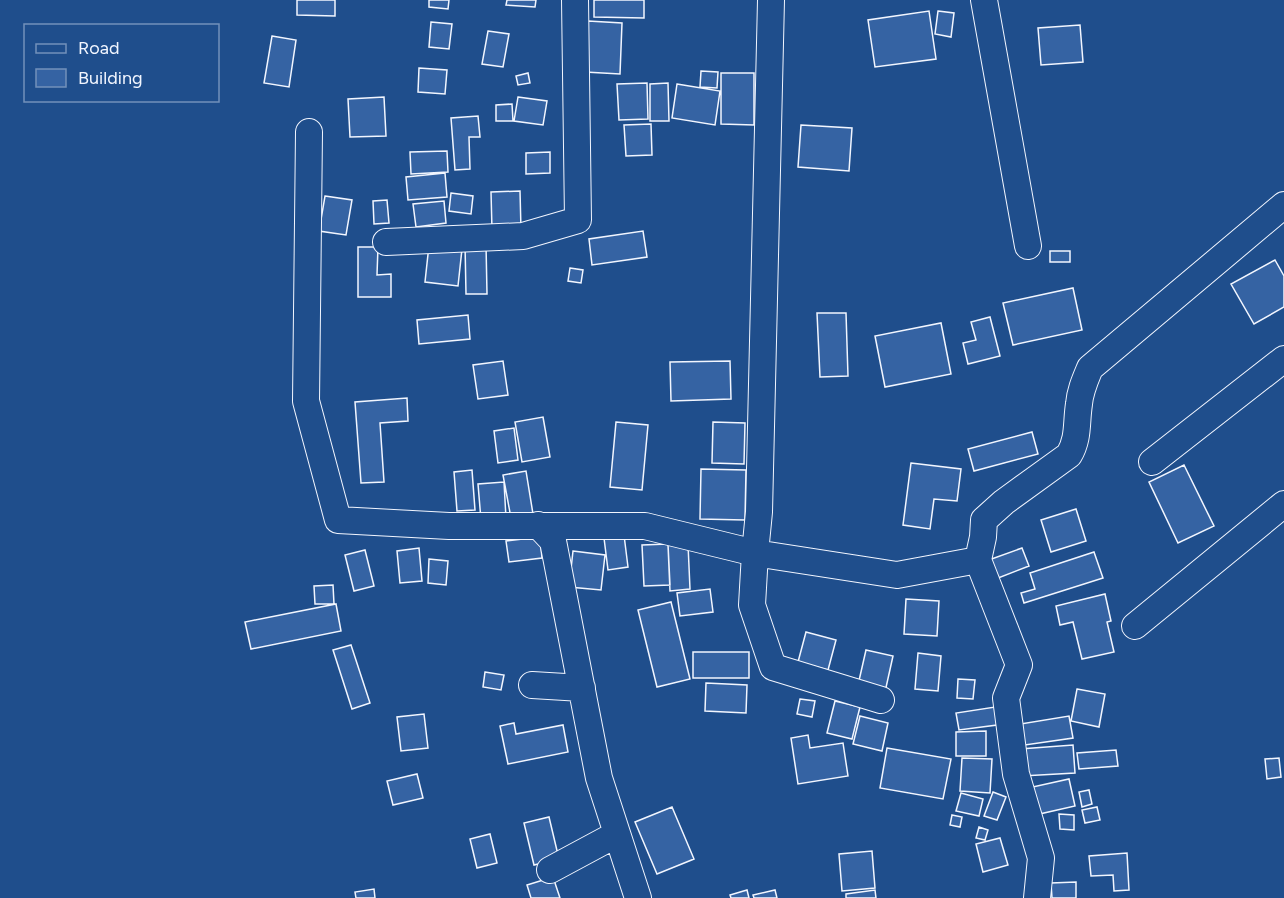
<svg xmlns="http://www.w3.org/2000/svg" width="1284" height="898" font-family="Figtree,sans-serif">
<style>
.building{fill:#3563a3;stroke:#f2f6ff;stroke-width:1.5}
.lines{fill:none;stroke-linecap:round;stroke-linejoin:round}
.minor-casing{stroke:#f2f6ff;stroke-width:28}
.minor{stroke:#1f4e8c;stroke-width:26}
</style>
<rect width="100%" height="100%" fill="#1f4e8c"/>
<path class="building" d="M297 0H335V16L297 15Z
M429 0H449L448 9 429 7Z
M507 0H536L535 7 506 5Z
M594 0H644V18L594 17Z
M929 11 936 59 875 67 868 20Z
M938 11 954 13 951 37 935 34Z
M588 21 622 23 620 74 585 72Z
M431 22 452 24 449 49 429 47Z
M1080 25 1083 62 1041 65 1038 28Z
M488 31 509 34 503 67 482 64Z
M272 36 296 40 289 87 264 83Z
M419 68 447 70 445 94 418 92Z
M701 71 718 72 717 88 700 87Z
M528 73 530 83 518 85 516 76Z
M721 73H754V125L721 124Z
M647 83 648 119 619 120 617 84Z
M668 83 669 121H650V84Z
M677 84 720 91 715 125 672 118Z
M384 97 386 136 350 137 348 99Z
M518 97 547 101 543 125 514 121Z
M512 104 513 121H496V105Z
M478 116 480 137H469L470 169 455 170 451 118Z
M651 124 652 155 626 156 624 125Z
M801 125 852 128 849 171 798 167Z
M447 151 448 172 411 174 410 152Z
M550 152V173L526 174V153Z
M445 173 447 197 408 200 406 177Z
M520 191 521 230H492L491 192Z
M451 193 473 196 471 214 449 211Z
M325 196 352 200 346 235 319 231Z
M387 200 389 223 374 224 373 201Z
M444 201 446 223 416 227 413 204Z
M643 231 647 257 592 265 589 239Z
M465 244H486L487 294H466Z
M429 245 462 249 458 286 425 282Z
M358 247H378L377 275 391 274V297H358Z
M1050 251H1070V262H1050Z
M1275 260 1284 276V307L1254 324 1231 284Z
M570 268 583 270 581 283 568 281Z
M1073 288 1082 330 1013 345 1003 303Z
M817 313H846L848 376 820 377Z
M468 315 470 339 419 344 417 320Z
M990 317 1000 356 968 364 963 343 976 340 971 322Z
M941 323 951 374 885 387 875 336Z
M503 361 508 395 478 399 473 365Z
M730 361 731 399 671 401 670 362Z
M407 398 408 421 380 423 384 482 361 483 355 402Z
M543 417 550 457 522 462 515 422Z
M616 422 648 425 642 490 610 487Z
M713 422 745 423 744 464 712 463Z
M514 428 518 460 498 463 494 431Z
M1032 432 1038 454 974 471 968 449Z
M911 463 961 469 957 501 934 499 930 529 903 525Z
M1184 465 1214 526 1178 543 1149 482Z
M701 469 746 470 745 520 700 519Z
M472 470 475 510 457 511 454 472Z
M526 471 533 514 511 518 503 475Z
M504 482 506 518 481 520 478 484Z
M1076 509 1086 541 1051 552 1041 520Z
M624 535 628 567 608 570 604 538Z
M540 537 542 558 509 562 506 541Z
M668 544 670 585 644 586 642 545Z
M688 544 690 589 670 591 668 545Z
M419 548 422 581 400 583 397 551Z
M1022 548 1029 566 993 580 986 561Z
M365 550 374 586 354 591 345 555Z
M573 551 605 555 601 590 569 587Z
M1094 552 1103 578 1024 603 1021 593 1035 589 1030 573Z
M429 559 448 561 446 585 428 583Z
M333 585 334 604H315L314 586Z
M710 589 713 612 680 616 677 593Z
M1105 594 1111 621 1107 622 1114 652 1082 659 1073 622 1060 625 1056 606Z
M906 599 939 601 937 636 904 634Z
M671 602 690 679 657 687 638 610Z
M336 604 341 631 251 649 245 622Z
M806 632 836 640 828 670 798 662Z
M351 645 370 703 352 709 333 650Z
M866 650 893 656 885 692 858 685Z
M693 652H749V678H693Z
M918 653 941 656 938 691 915 689Z
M485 672 504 675 501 690 483 687Z
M958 679 975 680 973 699 957 698Z
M706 683 747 685 746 713 705 711Z
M1077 689 1105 694 1099 727 1071 721Z
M800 699 815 701 812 717 797 714Z
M835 701 860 707 852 739 827 733Z
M995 707 997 725 959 730 956 713Z
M424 714 428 748 401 751 397 717Z
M860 716 888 723 882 751 853 744Z
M1069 716 1073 738 1018 746 1015 725Z
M514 723 516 734 563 725 568 752 508 764 500 726Z
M986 731V756H956V732Z
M808 735 810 748 843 743 848 776 798 784 791 738Z
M1073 745 1075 773 1022 776 1020 749Z
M887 748 951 759 943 799 880 788Z
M1116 750 1118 766 1079 769 1077 753Z
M962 758 992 759 990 793 960 791Z
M1279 758 1281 777 1267 779 1265 759Z
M417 774 423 798 393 805 387 781Z
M1069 779 1075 806 1035 815 1028 788Z
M1089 790 1092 804 1082 807 1079 792Z
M993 792 1006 797 997 820 984 816Z
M961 793 983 799 979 816 956 811Z
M672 807 694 859 657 874 635 822Z
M1097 807 1100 820 1085 823 1082 810Z
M1059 814 1074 815V830L1060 829Z
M952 815 962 817 960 827 950 825Z
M549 817 559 859 534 865 524 823Z
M979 827 988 830 985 840 976 838Z
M490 834 497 863 477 868 470 839Z
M1000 838 1008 865 983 872 976 844Z
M872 851 875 888 842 891 839 854Z
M1127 853 1129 890 1114 891 1113 875 1091 876 1089 856Z
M553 877 560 898H531L527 885Z
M1076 882V898H1052L1051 883Z
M374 889 375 898H356L355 892Z
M747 890 749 898H731L730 895Z
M775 890 777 898H754L753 895Z
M875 890 876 898H846V894Z"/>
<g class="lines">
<g class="minor-casing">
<path id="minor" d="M984 0 1028 246
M309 132 306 401 338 520 449 526H645L755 553 759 512 771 0
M386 242 523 236 578 220 575 0
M1152 462 1284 359
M538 525 553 541 599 778 638 898
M1135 626 1284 504
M532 685 582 688
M881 700 773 667 752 605 755 553 897 575 978 560
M550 870 617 834
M1037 898 1041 858 1016 774 1006 698 1019 665 978 560 983 537 984 520 1004 502 1069 455C1079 438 1076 423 1079 404 1080 391 1085 380 1090 368L1284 205"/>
</g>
<use href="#minor" class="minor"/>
</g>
<rect x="24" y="24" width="195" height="78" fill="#1f4e8c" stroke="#7391ba" stroke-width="1.5"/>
<rect x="36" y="44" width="30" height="9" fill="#1f4e8c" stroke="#7391ba" stroke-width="1.5"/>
<text x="78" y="54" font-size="18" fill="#f2f6ff">Road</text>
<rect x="36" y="69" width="30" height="18" fill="#3563a3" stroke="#7391ba" stroke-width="1.5"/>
<text x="78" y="84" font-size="18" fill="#f2f6ff">Building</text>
</svg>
